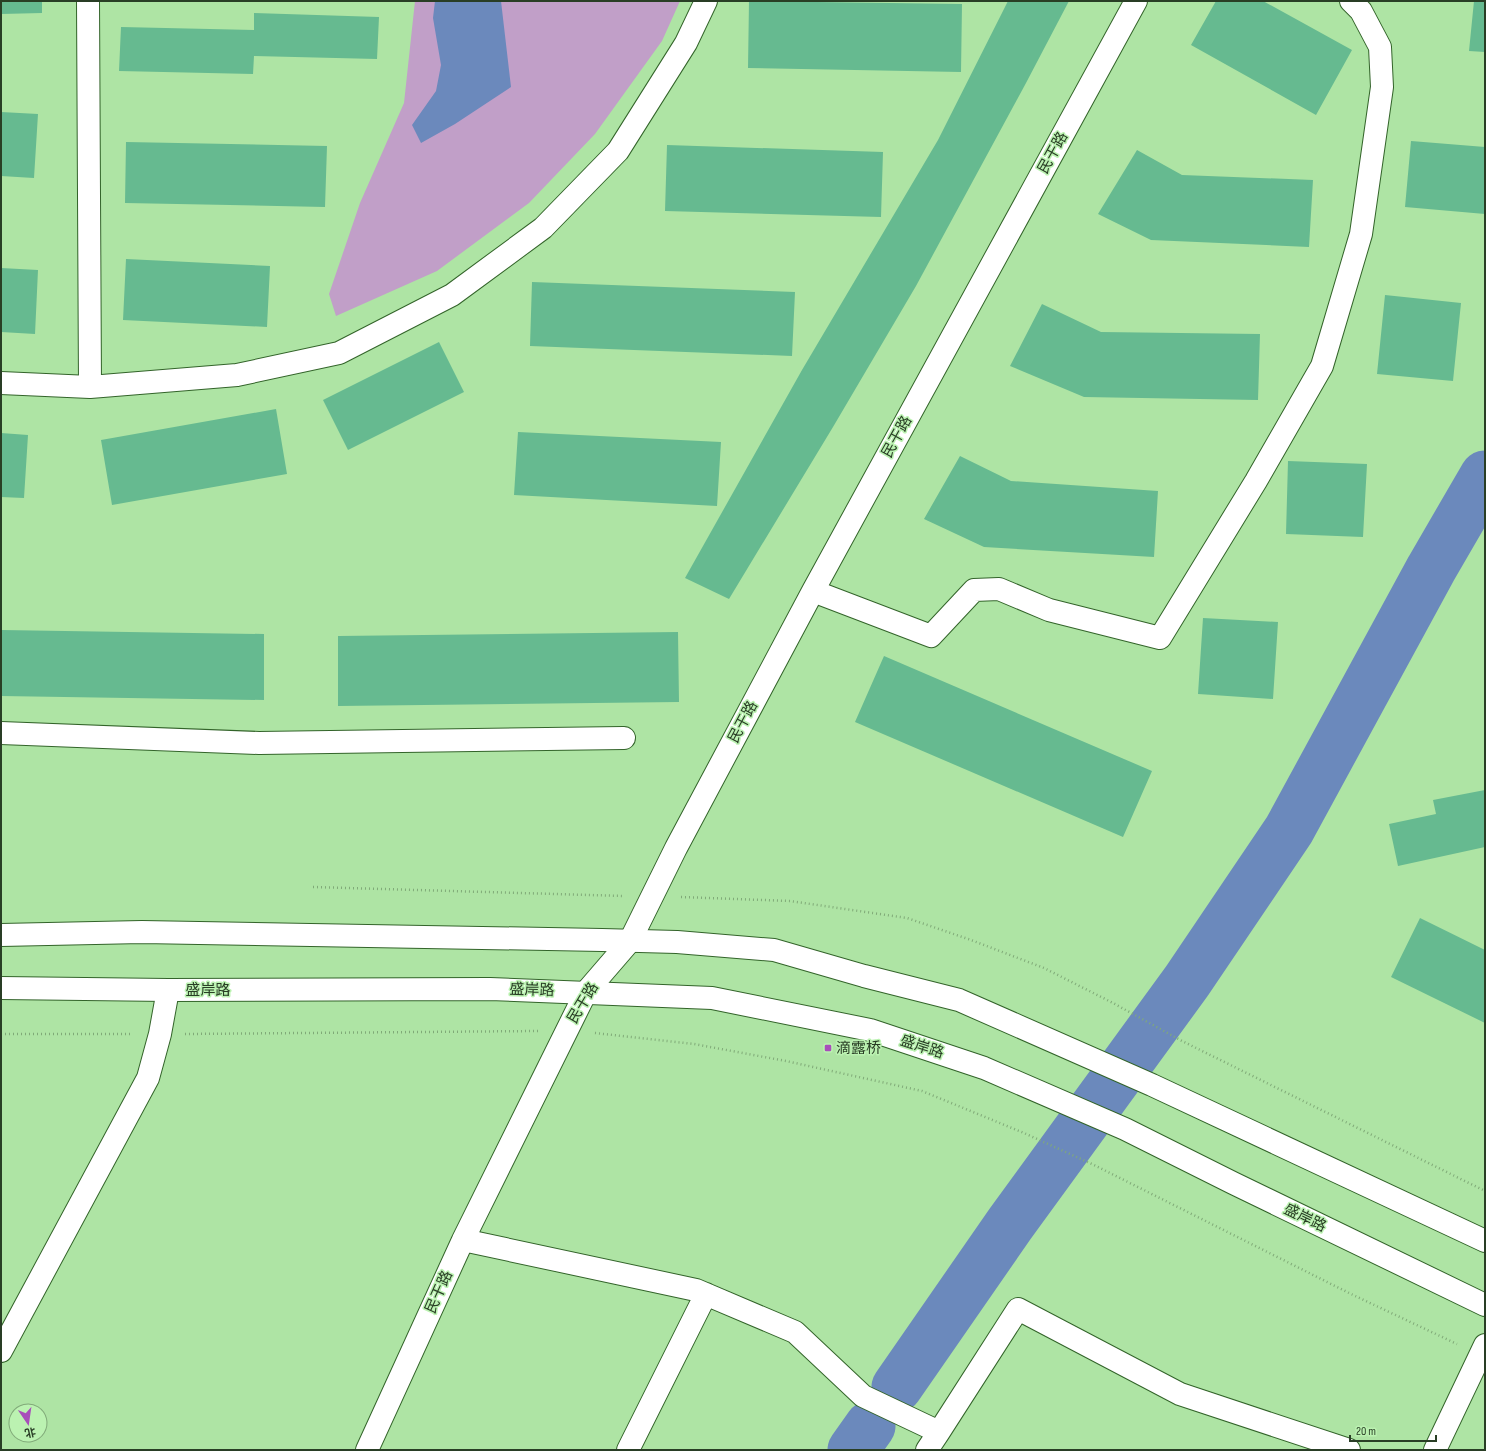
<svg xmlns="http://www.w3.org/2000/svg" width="1486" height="1451" font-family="'Sofia Sans Condensed','Noto Sans SC',sans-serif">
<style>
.green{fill:#c19fc8}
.water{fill:#6b89bc}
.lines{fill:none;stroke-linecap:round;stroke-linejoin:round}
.river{stroke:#6b89bc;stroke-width:51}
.building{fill:#66ba90}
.minor-casing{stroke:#33642a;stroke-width:24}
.major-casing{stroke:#33642a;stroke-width:24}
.path{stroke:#80aa78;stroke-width:2.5;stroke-dasharray:1 3;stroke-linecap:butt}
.minor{stroke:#fff;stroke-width:22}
.major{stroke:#fff;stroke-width:22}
.poi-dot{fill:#a84eba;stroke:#bbf2b1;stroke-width:1.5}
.labels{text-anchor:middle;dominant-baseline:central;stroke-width:3;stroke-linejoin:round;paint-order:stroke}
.street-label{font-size:15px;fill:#293e25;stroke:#bbf2b1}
.poi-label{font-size:15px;fill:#293e25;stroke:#bbf2b1;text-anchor:start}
</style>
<rect width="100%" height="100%" fill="#aee4a4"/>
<path class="green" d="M415 1H680L662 41 595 134 529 203 437 271 336 316 329 294 360 203 404 103Z"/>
<path class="water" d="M435 1H501L511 87 455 124 421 143 412 125 436 91 441 65 433 18Z"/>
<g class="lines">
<path class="river" d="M897 1387 1010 1224 1187 981 1289 830 1431 569 1485 476
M853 1450 870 1426"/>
</g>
<path class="building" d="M1 1H42V13L1 14Z
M749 1 962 4 961 72 748 68Z
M1008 1H1069L1026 83 916 286 833 427 729 599 685 578 802 370 938 140Z
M1216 1H1263L1352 50 1316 115 1191 45Z
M1474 1H1485V52L1469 51Z
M254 13 379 17 377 59 254 56 253 74 119 71 121 27 254 30Z
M1 112 38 114 34 178 1 176Z
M1411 141 1485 147V214L1405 207Z
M126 142 327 146 325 207 125 203Z
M667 145 883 152 881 217 665 211Z
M1137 150 1182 175 1313 180 1309 247 1151 240 1098 214Z
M126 259 270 266 267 327 123 320Z
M1 268 38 270 35 334 1 332Z
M532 282 795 292 792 356 530 346Z
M1385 295 1461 303 1453 381 1377 374Z
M1042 304 1101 332 1260 334 1258 400 1084 397 1010 366Z
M439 342 464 392 348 450 323 400Z
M276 409 287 474 112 505 101 440Z
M518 432 721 442 717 506 514 495Z
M1 433 28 435 24 498 1 497Z
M960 456 1011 481 1158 491 1154 557 984 547 924 519Z
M1288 461 1367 464 1363 537 1286 534Z
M1203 618 1278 622 1273 699 1198 694Z
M1 630 264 634V700L1 696Z
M678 632 679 702 338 706V636Z
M884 656 1152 771 1123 837 855 722Z
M1485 790V847L1398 866 1389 824 1436 814 1433 800Z
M1420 918 1485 950V1023L1391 977Z"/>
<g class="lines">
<g class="minor-casing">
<path id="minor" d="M88 1 90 387
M1 383 90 387 237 375 339 353 452 295 543 228 618 151 686 43 706 1
M813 591 931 636 974 590 999 589 1049 610 1160 638 1256 481 1322 366 1361 234 1382 87 1380 47 1361 11 1351 1
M1 733 259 743 624 738
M463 1240 696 1290 795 1332 863 1396 939 1432
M1 1351 148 1078 160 1034 168 990
M367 1450 463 1240 586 992 630 941 676 848 813 591 1136 1
M628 1450 706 1294
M927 1450 939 1432 1018 1309 1180 1394 1349 1450
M1435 1450 1485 1345"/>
</g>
<g class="major-casing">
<path id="major" d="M1 935 142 932 602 940 677 942 774 950 864 976 959 1000 1152 1085 1485 1241
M1 988 168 990 490 989 712 998 870 1030 984 1068 1125 1129 1233 1183 1485 1305"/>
</g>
<path class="path" d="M313 887 624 896
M681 897 790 901 907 918 971 940 1044 968 1113 1003 1182 1041 1485 1191
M595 1033 694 1044 786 1061 922 1091 1024 1133 1094 1165 1351 1294 1457 1344
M1 1034H132
M185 1034 538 1031"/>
<use href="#minor" class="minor"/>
<use href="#major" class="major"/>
</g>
<rect class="poi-dot" x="824" y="1044" width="8" height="8" rx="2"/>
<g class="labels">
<g class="street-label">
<text transform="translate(1053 153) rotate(-61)">民干路</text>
<text transform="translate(897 437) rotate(-61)">民干路</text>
<text transform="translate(743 722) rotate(-62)">民干路</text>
<text x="208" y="990">盛岸路</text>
<text transform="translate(532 990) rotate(2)">盛岸路</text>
<text transform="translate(583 1003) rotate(-59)">民干路</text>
<text transform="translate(922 1047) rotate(18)">盛岸路</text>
<text transform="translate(1305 1218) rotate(26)">盛岸路</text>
<text transform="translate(439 1292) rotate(-66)">民干路</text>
</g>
<g class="poi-label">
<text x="836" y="1048">滴露桥</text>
</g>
</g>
<rect width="1486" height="1451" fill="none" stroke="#293e25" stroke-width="4"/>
<g transform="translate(28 1423) rotate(167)"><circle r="19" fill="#bbf2b1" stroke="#81aa79"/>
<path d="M0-3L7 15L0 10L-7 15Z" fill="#a84eba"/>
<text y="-6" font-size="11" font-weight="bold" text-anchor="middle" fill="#293e25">北</text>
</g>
<path d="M1350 1435v6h86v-6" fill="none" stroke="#293e25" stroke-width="2"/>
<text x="1356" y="1435" font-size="12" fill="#293e25" stroke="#bbf2b1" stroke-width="3" paint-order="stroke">20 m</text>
</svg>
